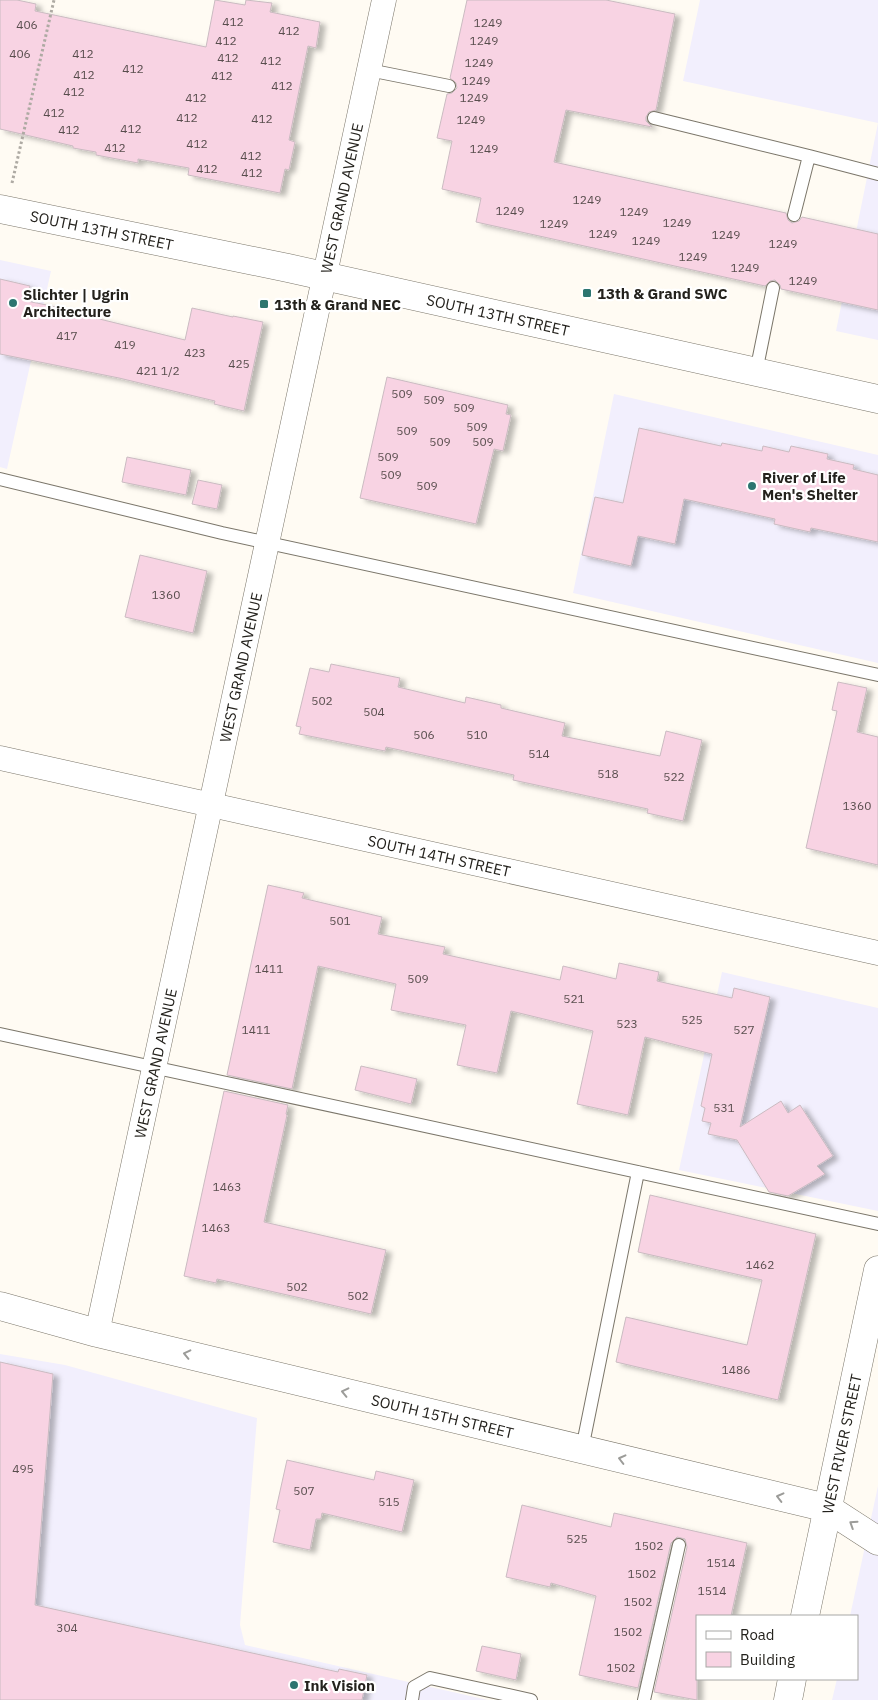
<svg xmlns="http://www.w3.org/2000/svg" width="878" height="1700" font-family="'IBM Plex Sans',sans-serif">
<style>
.commercial{fill:#f2effd}
.building{fill:#f8d3e3;stroke:#cabbc1;filter:url(#shadow)}
.lines{fill:none;stroke-linecap:round;stroke-linejoin:round}
.lane-casing{stroke:#7b766a;stroke-width:14}
.street-casing{stroke:#7b766a;stroke-width:25}
.secondary-casing{stroke:#7b766a;stroke-width:29}
.path{stroke:#aeaaa3;stroke-width:3;stroke-dasharray:2.5 2.5;stroke-linecap:butt}
.lane{stroke:#fff;stroke-width:12}
.street{stroke:#fff;stroke-width:24}
.secondary{stroke:#fff;stroke-width:28}
.oneway{stroke:#9c9c99}
.poi-dot{fill:#2c7570;stroke:#fff;stroke-width:2}
.labels{text-anchor:middle;dominant-baseline:central;stroke-width:4.5;stroke-linejoin:round;paint-order:stroke}
.number-label{font-size:12px;fill:#594e4e}
.street-label{font-size:15px;fill:#24221d;stroke:#fff}
.poi-label{font-size:15px;font-weight:bold;fill:#24221d;stroke:#fff;text-anchor:start}
</style>
<defs>
<filter id="shadow"><feDropShadow dx="5.5" dy="3" stdDeviation="2.5" flood-color="#0004"/></filter>
</defs>
<rect width="100%" height="100%" fill="#fffbf3"/>
<path class="commercial" d="M700 0H878V340L836 331 878 123 683 81Z
M0 260 51 271 7 469 0 467Z
M614 394 878 455V663L573 593Z
M722 972 878 1008V1211L679 1170Z
M0 1354 65 1365 257 1418 240 1625 245 1645 488 1700H0Z
M878 1486V1700H832L837 1679H857V1616H850Z"/>
<path class="building" d="M0 0H17L36 4 35 11 206 47 215 0 245 5 246 0 272 3 270 12 320 22 316 48 308 46 289 140 295 142 289 170 285 169 280 193 188 175 189 168 138 159V163L96 155V152L73 148V146L0 129Z
M467 0H606L675 14 656 110 649 112 646 117V121L652 127 566 110 554 162 786 213 788 220 792 223 799 221 802 217 878 234V310L781 289 780 285 775 280 770 281 765 286 476 222 481 198 442 189 452 141 437 138 447 94 452 93 457 88 456 83 450 78Z
M0 279 30 286 27 301 71 310V312L185 340 192 308 233 317V316L263 322 244 411 214 404 215 401 119 378 0 354Z
M387 377 508 405 506 414 511 415 503 451 494 449 476 524 360 498Z
M639 428 721 446 722 443 762 451 763 446 789 452 791 446 828 454 827 459 854 465 853 469 878 475V542L811 528 810 532 774 524 775 519 684 499 675 544 638 536 631 566 582 555 595 497 623 503Z
M127 457 191 470 186 495 122 482Z
M198 480 222 485 217 509 192 504Z
M140 555 207 571 193 633 125 617Z
M331 664 400 678 398 687 465 703 466 697 501 705V708L565 723 562 736 660 756 666 731 702 740 683 821 647 813 648 809 513 780 514 775 386 747 385 751 299 734 301 727 296 726 310 668 329 672Z
M838 682 867 688 857 732 878 737V865L806 848 837 711 832 710Z
M268 885 304 893 302 898 382 917 378 934 445 947 443 954 560 980 563 966 616 979 619 963 659 972 657 981 732 998 734 988 770 997 740 1127 781 1101 788 1113 800 1105 833 1156 817 1166 825 1174 788 1196 769 1192 737 1140 708 1134 711 1123 702 1121 705 1108 701 1106 712 1054 645 1037 628 1115 577 1104 593 1031 511 1011 497 1073 457 1065 466 1025 391 1010 396 984 318 966 292 1089 227 1075Z
M361 1066 417 1079 411 1104 355 1090Z
M224 1091 288 1105 286 1114 287 1115 264 1222 386 1250 371 1314 217 1279 216 1283 184 1276Z
M650 1195 816 1234 778 1400 616 1362 626 1317 747 1345 762 1280 638 1252Z
M0 1362 53 1374 35 1605 338 1672 339 1669 367 1675 362 1700H0Z
M287 1460 374 1480 376 1471 414 1480 402 1532 322 1513 321 1519H316L310 1550 273 1542 280 1510 276 1509Z
M522 1505 611 1527 614 1513 747 1543 731 1616H697V1700L654 1692 687 1547 685 1539 677 1537 671 1543 638 1688 579 1675 596 1596 551 1583 550 1587 506 1577Z
M482 1646 521 1654 516 1680 476 1671Z"/>
<g class="lines">
<g class="lane-casing">
<path id="lane" d="M369 70 449 86
M654 118 809 156
M794 215 809 156 878 174
M756 372 773 288
M0 479 222 533 878 675
M0 1034 878 1224
M582 1449 638 1172
M412 1700 414 1687 430 1678 531 1700
M644 1700 679 1545"/>
</g>
<g class="street-casing">
<g id="street">
<path id="s1" d="M0 758 878 953"/>
<path id="s2" d="M97 1333 384 0"/>
</g>
</g>
<g class="secondary-casing">
<g id="secondary">
<path id="s3" d="M0 209 288 268 878 399"/>
<path id="s4" d="M0 1306 97 1333 827 1508 878 1541"/>
<path id="s5" d="M805 1616 878 1270"/>
<path d="M788 1700 792 1679"/>
</g>
</g>
<path class="path" d="M12 183 54 0"/>
<use href="#lane" class="lane"/>
<use href="#street" class="street"/>
<use href="#secondary" class="secondary"/>
</g>
<defs><path id="oneway-chevron" d="M-2-3.5L2.5 0L-2 3.5" fill="none" stroke-width="1.6" stroke-linecap="round" stroke-linejoin="round" transform="scale(1.25)"/></defs>
<g class="oneway">
<use href="#oneway-chevron" transform="translate(187 1354) rotate(-167)"/>
<use href="#oneway-chevron" transform="translate(345 1392) rotate(-167)"/>
<use href="#oneway-chevron" transform="translate(622 1459) rotate(-166)"/>
<use href="#oneway-chevron" transform="translate(780 1497) rotate(-166)"/>
<use href="#oneway-chevron" transform="translate(853 1524) rotate(-147)"/>
</g>
<g class="poi-dot">
<rect x="582" y="288" width="10" height="10" rx="2.5"/>
<circle cx="13" cy="303" r="5"/>
<rect x="259" y="299" width="10" height="10" rx="2.5"/>
<circle cx="752" cy="486" r="5"/>
<circle cx="294" cy="1685" r="5"/>
</g>
<g class="labels">
<g class="number-label">
<text x="233" y="21">412</text>
<text x="488" y="22">1249</text>
<text x="27" y="24">406</text>
<text x="289" y="30">412</text>
<text x="226" y="40">412</text>
<text x="484" y="40">1249</text>
<text x="20" y="53">406</text>
<text x="83" y="53">412</text>
<text x="228" y="57">412</text>
<text x="271" y="60">412</text>
<text x="479" y="62">1249</text>
<text x="133" y="68">412</text>
<text x="84" y="74">412</text>
<text x="222" y="75">412</text>
<text x="476" y="80">1249</text>
<text x="282" y="85">412</text>
<text x="74" y="91">412</text>
<text x="196" y="97">412</text>
<text x="474" y="97">1249</text>
<text x="54" y="112">412</text>
<text x="187" y="117">412</text>
<text x="262" y="118">412</text>
<text x="471" y="119">1249</text>
<text x="131" y="128">412</text>
<text x="69" y="129">412</text>
<text x="197" y="143">412</text>
<text x="115" y="147">412</text>
<text x="484" y="148">1249</text>
<text x="251" y="155">412</text>
<text x="207" y="168">412</text>
<text x="252" y="172">412</text>
<text x="587" y="199">1249</text>
<text x="510" y="210">1249</text>
<text x="634" y="211">1249</text>
<text x="677" y="222">1249</text>
<text x="554" y="223">1249</text>
<text x="603" y="233">1249</text>
<text x="726" y="234">1249</text>
<text x="646" y="240">1249</text>
<text x="783" y="243">1249</text>
<text x="693" y="256">1249</text>
<text x="745" y="267">1249</text>
<text x="803" y="280">1249</text>
<text x="67" y="335">417</text>
<text x="125" y="344">419</text>
<text x="195" y="352">423</text>
<text x="239" y="363">425</text>
<text x="158" y="370">421 1/2</text>
<text x="402" y="393">509</text>
<text x="434" y="399">509</text>
<text x="464" y="407">509</text>
<text x="477" y="426">509</text>
<text x="407" y="430">509</text>
<text x="440" y="441">509</text>
<text x="483" y="441">509</text>
<text x="388" y="456">509</text>
<text x="391" y="474">509</text>
<text x="427" y="485">509</text>
<text x="166" y="594">1360</text>
<text x="322" y="700">502</text>
<text x="374" y="711">504</text>
<text x="424" y="734">506</text>
<text x="477" y="734">510</text>
<text x="539" y="753">514</text>
<text x="608" y="773">518</text>
<text x="674" y="776">522</text>
<text x="857" y="805">1360</text>
<text x="340" y="920">501</text>
<text x="269" y="968">1411</text>
<text x="418" y="978">509</text>
<text x="574" y="998">521</text>
<text x="692" y="1019">525</text>
<text x="627" y="1023">523</text>
<text x="256" y="1029">1411</text>
<text x="744" y="1029">527</text>
<text x="724" y="1107">531</text>
<text x="227" y="1186">1463</text>
<text x="216" y="1227">1463</text>
<text x="760" y="1264">1462</text>
<text x="297" y="1286">502</text>
<text x="358" y="1295">502</text>
<text x="736" y="1369">1486</text>
<text x="23" y="1468">495</text>
<text x="304" y="1490">507</text>
<text x="389" y="1501">515</text>
<text x="577" y="1538">525</text>
<text x="649" y="1545">1502</text>
<text x="721" y="1562">1514</text>
<text x="642" y="1573">1502</text>
<text x="712" y="1590">1514</text>
<text x="638" y="1601">1502</text>
<text x="67" y="1627">304</text>
<text x="628" y="1631">1502</text>
<text x="621" y="1667">1502</text>
</g>
<g class="street-label">
<text stroke="none"><textPath href="#s2" startOffset="1161">WEST GRAND AVENUE</textPath></text>
<text stroke="none"><textPath href="#s3" startOffset="104">SOUTH 13TH STREET</textPath></text>
<text stroke="none"><textPath href="#s3" startOffset="509">SOUTH 13TH STREET</textPath></text>
<text stroke="none"><textPath href="#s2" startOffset="681">WEST GRAND AVENUE</textPath></text>
<text stroke="none"><textPath href="#s1" startOffset="450">SOUTH 14TH STREET</textPath></text>
<text stroke="none"><textPath href="#s2" startOffset="276">WEST GRAND AVENUE</textPath></text>
<text stroke="none"><textPath href="#s4" startOffset="456">SOUTH 15TH STREET</textPath></text>
<text stroke="none"><textPath href="#s5" startOffset="176">WEST RIVER STREET</textPath></text>
</g>
<g class="poi-label">
<text x="597" y="293">13th &amp; Grand SWC</text>
<text x="23" y="294">Slichter | Ugrin<tspan x="23" dy="17">Architecture</tspan></text>
<text x="274" y="304">13th &amp; Grand NEC</text>
<text x="762" y="477">River of Life<tspan x="762" dy="17">Men's Shelter</tspan></text>
<text x="304" y="1685">Ink Vision</text>
</g>
</g>
<rect x="696" y="1615" width="162" height="65" fill="#ffffff" stroke="#a7a7a5"/>
<rect x="706" y="1631" width="25" height="8" fill="#ffffff" stroke="#a7a7a5"/>
<text x="740" y="1640" font-size="15" fill="#24221d">Road</text>
<rect x="706" y="1652" width="25" height="15" fill="#f8d3e3" stroke="#a7a7a5"/>
<text x="740" y="1665" font-size="15" fill="#24221d">Building</text>
</svg>
